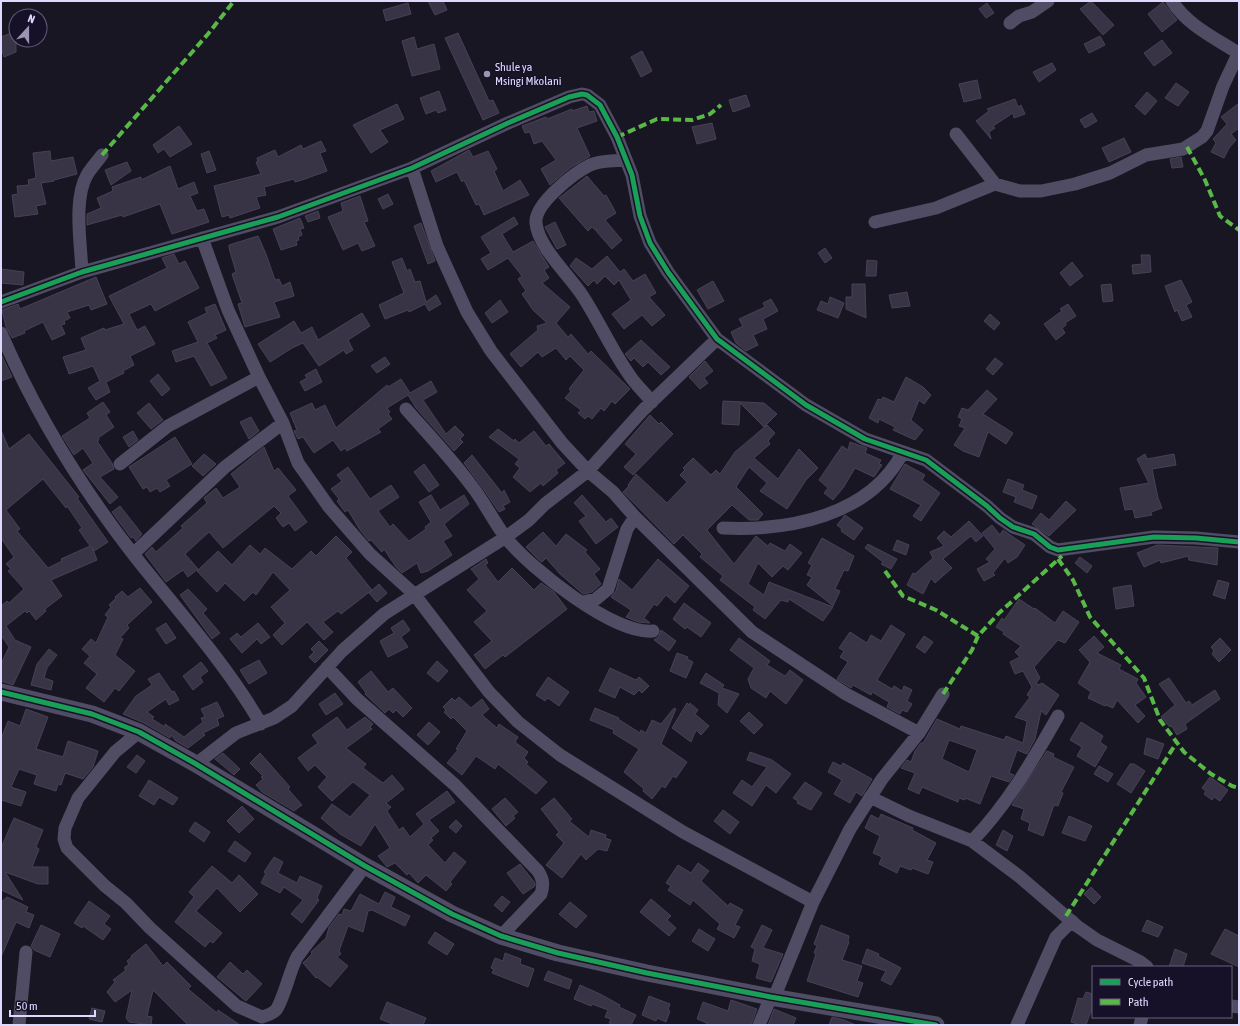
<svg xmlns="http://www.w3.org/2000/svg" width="1240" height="1026" font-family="'Asap Condensed',sans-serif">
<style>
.building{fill:#393445;stroke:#464156;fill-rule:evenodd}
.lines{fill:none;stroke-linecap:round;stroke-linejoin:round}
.minor{stroke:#4f4c63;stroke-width:13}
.tertiary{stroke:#4f4c63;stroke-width:17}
.quiet{stroke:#58b947;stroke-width:4;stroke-dasharray:8 4;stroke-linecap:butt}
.cycleway-casing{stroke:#161128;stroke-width:8}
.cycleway{stroke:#1a9f57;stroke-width:5}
.poi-dot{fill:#9a95b1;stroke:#161128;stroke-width:1.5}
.labels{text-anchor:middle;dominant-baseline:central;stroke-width:3;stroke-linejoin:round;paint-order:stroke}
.poi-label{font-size:12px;fill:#e0d9fe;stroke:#161128;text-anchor:start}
</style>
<rect width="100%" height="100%" fill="#191623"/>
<path class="building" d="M428 1H443L447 10 435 15Z
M1091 1 1114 25 1103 35 1080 9Z
M1163 2 1177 20 1162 32 1148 14Z
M408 3 411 14 386 21 383 10Z
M987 3 994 13 986 18 979 9Z
M16 31V52L4 57 1 47V37Z
M458 33 489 101 493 100 499 113 483 120 445 38Z
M1100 36 1105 45 1089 53 1084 44Z
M414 37 417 49 434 44 440 69 412 76 402 41Z
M1162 40 1172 53 1154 66 1144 53Z
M642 51 652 71 641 77 631 57Z
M1052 63 1056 70 1039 82 1033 72Z
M977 80 981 98 964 102 959 84Z
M1176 83 1189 92 1178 106 1165 98Z
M439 91 446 110 438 113 436 110 426 114 420 98Z
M1147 92 1157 101 1145 115 1135 106Z
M746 95 750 106 733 112 729 100Z
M1015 99 1018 107 1021 105 1025 114 1014 118 1013 113 993 126 995 128 989 132 991 139 976 121 989 111 987 109Z
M1239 103V128L1231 134 1236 140 1229 148 1224 158 1211 152 1216 143 1213 139 1227 124 1221 117Z
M397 104 404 119 380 130 388 142 371 153 353 125Z
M587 106 589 112 594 111 597 121 577 128 590 156 570 168 550 185 541 169 556 160 542 141 534 144 530 132 525 133 522 126 546 117 547 119 572 109V111Z
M1092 113 1097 121 1085 128 1080 120Z
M712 123 716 139 697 144 692 127Z
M179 126 192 144 170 157 164 149 158 153 153 145Z
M1124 138 1131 152 1109 162 1102 148Z
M321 141 326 151 320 153 327 171 302 180 295 182 294 179 264 187 266 195 256 197 260 208 230 218 229 215 222 217 214 186 261 174 256 162H258L257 158 275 150 278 157 301 145 303 149Z
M469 150 473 157 488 151 497 169 494 171 503 191 520 180 529 195 484 215 479 204 476 205 464 180 462 182 457 172 436 182 431 171Z
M50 151 51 161 73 157 77 174 54 180V181L41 183 46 204 36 206 38 214 15 217 12 195 18 194 17 186 29 185 28 180 36 178 33 153Z
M209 151 216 170 207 173 201 154Z
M1181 157 1183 167 1172 168 1170 159Z
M127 162 131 171 111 185 105 170Z
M170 166 178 189 194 182 198 193 190 196 197 211 204 209 209 222 172 234 160 204 123 217 122 215 87 225V214L101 208 97 198 113 191 112 187 141 177V180Z
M587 176 604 196 606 195 616 213 605 220 622 240 612 249 596 231 597 229 595 230 592 227 588 231 559 198Z
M388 194 393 204 383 209 378 199Z
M360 196 368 221 364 222 375 246 362 251 358 243 343 250 328 217 343 211 341 203Z
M318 211 320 218 308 222 305 216Z
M514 217 518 224 502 234 513 252 533 241 549 267 544 270 549 278 542 283 570 307 556 323 568 337 571 334 588 354 591 351 630 389 615 404 612 401 604 411 601 408 592 419 588 416 585 419 578 413 581 410 565 398 571 391 569 389 584 370 570 356 566 360 556 348 542 357 538 352 521 367 510 354 538 330 537 326 547 323 533 310 522 294 526 291 518 279 522 276 508 258 488 270 481 259 491 253 481 237Z
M300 218 304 228 300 229 302 235 298 237 299 240 296 241 297 245 281 250 273 229Z
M555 222 566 245 557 249 545 227Z
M421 223 435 261 428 264 414 226Z
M258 236 266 254 275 280 279 279 282 286 290 282 294 296 274 302 280 317 245 327 238 304 242 303 232 274 236 272 229 248V245Z
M825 248 832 258 825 263 818 253Z
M174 254 179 264 185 261 199 288 155 311 151 304 129 314 137 330 145 326 155 344 130 356 134 365 123 371 124 373 106 382 110 392 96 400 88 388 100 381 93 366 69 374 63 357 86 350 81 338 104 328 105 330 124 324 109 296 167 268 162 258Z
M1141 255H1150L1151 272 1133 274 1132 265 1142 264Z
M607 256 620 272 624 269 633 281 645 274 656 293 649 297 665 315 652 326 642 315 624 329 612 314 631 300 619 280 614 285 605 276 597 284 594 280 588 286 570 266 576 258 592 269Z
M402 258 407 271 410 269 415 282 420 281 426 302 436 295 441 304 429 311 425 304 409 312 408 310 385 319 379 305 404 293 392 262Z
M867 260 877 261 876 276H866Z
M1072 262 1083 276 1070 286 1060 273Z
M1 269 24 272 23 285 1 283Z
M96 277 107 304 91 310 89 305 67 312 70 318 64 321 65 324 61 325 65 334 52 340 43 322 24 331 25 333 12 338 6 327 2 310 18 304 20 309Z
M1181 280 1192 302 1186 305 1192 317 1182 321 1177 310 1175 312 1165 286Z
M713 281 724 301 708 309 697 290Z
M852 284H865L866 318 846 309V297H852Z
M1111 284 1113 301 1103 302 1101 285Z
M907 292 910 306 892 308 889 295Z
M830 297 844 303 838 318 817 310 821 301 828 304Z
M771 299 778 311 763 319 767 329 753 335 758 345 746 351 736 343 731 332 743 326 739 319 765 307 763 303Z
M500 300 508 312 492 323 485 313Z
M215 304 226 330 215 335 217 338 207 343 227 378 211 386 194 356 176 362 172 351 198 342 188 322 207 313 205 308Z
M1068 304 1076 316 1065 323 1066 325 1062 328 1065 333 1056 340 1044 324 1062 311 1060 309Z
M362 313 370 326 348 340 353 350 346 354 344 350 319 366 303 343 292 348 270 362 258 344 294 321 301 333 312 327 318 340Z
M990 314 1000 323 994 330 984 321Z
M641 340 670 367 661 375 648 362 643 367 634 358 631 361 625 354Z
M1 354 12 377 1 381Z
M385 357 390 364 377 373 371 366Z
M995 358 1003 364 993 375 986 369Z
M705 361 713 371 704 378 708 383 700 389 689 377Z
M316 369 322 382 305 391 300 382 307 378 305 375Z
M158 374 170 389 162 396 150 381Z
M906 377 923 387 931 395 924 404 919 400 911 420 923 430 915 440 893 430 895 427 879 419 878 423 869 418 878 399 881 400 883 397 894 402Z
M401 379 410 393 431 381 437 392 423 400 446 434 455 426 464 435 460 439 463 442 454 451 416 408 408 395 387 408 390 412 388 414 392 419 378 429 381 432 347 451 345 448 341 451 333 440 314 453 303 437 298 439 294 431 297 430 290 413 312 403 315 410 325 405 336 428 387 385 388 387Z
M987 390 997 399 983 414 1013 433 1006 444 988 432 979 457 963 451 954 445 965 428 959 426 962 419 958 417 962 408 968 410Z
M723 401 764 403 777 414 764 427 740 403 739 425 722 424Z
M103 402 110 412 106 415 114 427 98 438 99 440 97 441 112 463 114 469 100 477 118 497 110 504 83 470 93 463 83 448 74 455 62 436 90 418 87 413Z
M149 403 163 420 151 429 137 413Z
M650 415 659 424 661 422 673 434 633 475 624 467 636 454 625 444Z
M251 417 259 431 249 439 240 422Z
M767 425 775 433 768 441 770 444 754 458 778 479 799 449 818 468 806 480 787 509 760 491 767 483 749 467 736 487 763 514 758 520H749L732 505 707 530 734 564 756 536 768 546 770 543 785 551 790 544 802 553 788 570 783 566 772 577 758 563 748 584 764 595 769 582 833 607 823 621 789 599 788 602 781 600 765 619 753 610 755 607 720 580 723 576 700 557 702 554 683 535 674 544 623 492 629 486 628 485 636 474 667 503 687 482 680 475 685 470 683 468 693 458 711 475 716 470 720 474 735 452Z
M498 429 514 441 515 439 519 443 534 431 546 446 549 444 565 463 556 470 558 473 543 486 541 483 530 492 513 477 520 468 515 464 519 459 489 437Z
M1 430 9 449 29 434 79 497 77 498 108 542 94 551 92 547 97 560 51 580 62 596 45 609 46 611 36 620 29 611 27 613 25 611 6 626 15 640 31 647 13 685 1 681V664L9 647 1 635V606L7 601 9 603 24 589 8 571 11 569 6 564 14 557 1 538ZM43 479 66 508 67 506 82 528 79 530 90 546 61 559 62 561 48 568 17 531 20 529 6 510Z
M133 431 138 440 129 447 123 437Z
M175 437 192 464 166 480 170 486 160 492 157 488 150 492 147 487 143 489 129 467Z
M850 442 867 448 865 453 881 460 879 464 882 465 874 477 855 468 843 488 833 500 824 493 828 488 819 480 842 446 848 450Z
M264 447 274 471 278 468 296 490 288 496 307 522 295 531 289 523 283 527 276 518 281 513 274 506 223 548 209 532 185 554 198 569 188 577 183 570 166 582 145 554 152 547 156 552 183 528 181 526 207 503 204 498 216 488 223 498 240 487 231 474Z
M204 454 216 464 203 476 192 466Z
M1145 454 1147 459 1174 454 1176 465 1152 469 1158 498 1162 508 1151 512 1152 515 1135 518 1133 509 1125 510 1120 488 1149 483 1137 459Z
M472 455 502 493 504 490 510 502 503 506 505 509 499 512 482 487 464 463Z
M424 464 439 485 429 492 414 472Z
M905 464 925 475 922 480 940 493 921 521 913 516 921 505 890 489Z
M348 467 370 499 391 485 399 497 378 511 390 527 393 524 409 541 426 529 425 527 431 522 419 502 431 495 440 510 464 495 469 504 444 524 452 536 443 541 452 555 428 571 421 573 417 563 402 573 396 567 384 549 382 552 371 540 369 541 360 530 348 510 345 512 337 501 339 499 331 489 342 481 337 475Z
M1008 479 1024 485 1022 490 1037 496 1032 509 1014 502 1016 497 1003 492Z
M582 495 606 522 611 518 618 527 596 544 579 521 586 516 574 503Z
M1066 501 1076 510 1049 536 1032 524 1041 513 1049 520Z
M120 506 142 534 136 541 133 537 131 538 112 512Z
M845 515 863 528 854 540 841 531 842 529 837 525Z
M969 521 983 536 976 542 971 536 967 539 943 559 952 568 935 583 931 578 923 594 907 585 913 573 915 574 933 558 930 552 944 546 937 538 944 531 951 537Z
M992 525 1000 535 1003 530 1025 545 1017 557 1008 563 1005 558 993 573 995 575 984 581 977 569 990 562 986 559 995 549 982 533Z
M543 532 556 546 566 534 587 550 585 552 600 569 594 574 601 584 592 592 583 594 560 574 546 558 542 562 539 560 526 547Z
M336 536 352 552 346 558 372 590 341 614 338 611 323 622 333 632 324 640 307 622 282 645 273 635 285 623 271 607 290 590 273 572 256 595 253 592 244 601 225 583 217 592 197 571 218 551 232 565 250 545 260 554 265 548 292 569 311 551 316 556Z
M822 538 854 556 848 571 844 570 835 589 840 591 833 606 807 585 812 577 807 575 812 565 808 563Z
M897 540 909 545 906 555 893 550Z
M868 544 897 559 891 569 881 564 883 562 865 548Z
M1157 545 1218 548 1217 565 1189 560 1188 556 1161 563 1160 560 1144 567 1137 553Z
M1080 557 1092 566 1087 573 1075 563Z
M486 559 488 563 485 565 498 582 512 568 534 590 541 583 554 592 567 609 505 657 503 655 485 669 474 655 492 641 474 622 487 611 467 590 479 579 471 569Z
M658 559 689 586 675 603 666 595 657 606 654 604 644 618 650 623 638 622 626 617 631 610 611 597 616 591 619 579 632 590Z
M1218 580 1229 583 1225 599 1213 595Z
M379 584 387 593 377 602 369 593Z
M1131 585 1134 606 1116 609 1113 588Z
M140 588 152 602 127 625 129 628 120 638 123 639 115 655 135 671 119 691 115 688 104 702 86 688 97 674 84 663 90 656 82 649 91 639 96 643 108 617 105 615 111 607 109 605 116 598 115 597 122 591 128 597Z
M188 589 207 609 203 613 220 633 212 639 180 595Z
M1019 599 1034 609 1035 608 1055 623 1063 611 1079 622 1065 643 1058 640 1034 667 1040 678 1036 683 1039 685 1042 683 1059 695 1046 715 1041 711 1035 739 1027 754 1017 750 1009 773 1014 775 1009 782 991 776 980 804 965 798V800L959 798 958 802 922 787 919 794 908 789 915 773 901 768 907 760 911 762 915 751 921 743H923L937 719 960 729 961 726 1004 740 1006 736 1023 743 1027 721 1015 717 1030 697 1027 695 1032 687 1023 671 1015 674 1010 662 1020 657 1015 652 1021 646 1003 634 1004 632 996 627 1002 618 1004 620 1007 616ZM949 740 977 750 969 772 942 759Z
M684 603 711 623 701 637 687 627 685 629 673 619Z
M403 620 410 630 401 637 408 647 388 657 380 641 394 633 391 628Z
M166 623 176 638 166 644 156 629Z
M258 623 270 637 261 644 257 639 242 653 230 639 237 633 241 637Z
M891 625 905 634 877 680 892 689 894 686 902 691 904 686 912 690 907 701 912 704 907 712 902 710 900 714 887 707 889 702 872 692 871 695 853 685 851 688 837 679 848 662 840 657 844 651 839 648 850 632 867 643 871 635 881 641Z
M661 630 676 641 669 651 654 640 659 636Z
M924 636 933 642 925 653 916 647Z
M1094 636 1104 647 1097 653 1121 665 1119 669 1138 679 1136 683 1146 697 1135 705 1145 716 1138 723 1117 700 1113 708 1106 705 1105 706 1088 698 1091 692 1078 683 1090 662 1079 650Z
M739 638 770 661 767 665 785 676 790 670 803 680 786 704 770 691 766 698 751 688 748 679 754 668 730 650Z
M1220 638 1231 650 1219 662 1212 654 1214 651 1211 647Z
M319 641 328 650 315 663 309 657 314 652 311 649Z
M49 649 57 655 47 668 44 678 53 681 51 690 31 685 37 664Z
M677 653 688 657 687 659 693 662 686 678 670 671Z
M259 660 267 673 249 684 240 670Z
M437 661 448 671 438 682 427 673Z
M201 662 208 671 200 677 203 682 193 690 183 676Z
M610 668 636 680 639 677 649 686 642 693 639 690 634 695 620 687 615 698 599 691Z
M371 671 388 692 393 688 412 708 403 717 396 710 393 713 389 709 385 713 365 694 366 693 358 682Z
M159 673 172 692 174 691 179 700 169 705 166 699 147 712 154 717 152 719 165 727V724L184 737 203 722 201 718 205 717 201 709 217 702 224 716 217 719 219 725 203 733 205 735 188 748 176 741 171 735 170 738 144 723 123 714 136 696 152 685 148 679Z
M706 673 724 685 722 688 739 694 727 713 718 705 719 693 700 683Z
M548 677 569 692 559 706 548 698 545 701 536 695Z
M1169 678 1186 703 1189 701 1192 705 1215 690 1220 699 1185 724 1187 729 1177 735 1171 725 1170 727 1161 717 1175 705 1159 684Z
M335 693 343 704 326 715 319 704Z
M459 697 471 708 482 699 489 709 482 715 497 728 499 724 518 737 515 742 528 752 524 758 528 762 526 764 547 782 536 794 498 764 495 769 476 756 462 775 447 763 458 750 456 749 467 731 453 717 451 719 444 712 446 710 443 707 452 698 455 701Z
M687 703 689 705 690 703 698 710 695 714 709 726 701 735 696 730 691 742 672 728Z
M595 708 619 718 618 719 640 733 641 730 646 733 652 720 661 724 674 708 676 709 661 744 687 762 676 778 673 776 665 788 662 786 652 799 643 791 644 789 624 772 639 749 613 733 614 730 590 720Z
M26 709 48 717 36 749 63 757 68 741 98 751 93 767 83 779 65 773 61 785 58 784 56 791 34 784 37 775 19 769 11 787 26 792 21 806 1 800V739L8 721 20 726Z
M749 712 763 725 754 734 740 721Z
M337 717 347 730 365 717 373 724 370 727 372 729 346 748 366 764 363 768 383 783 392 775 404 789 386 803 391 807 387 811 399 830 403 827 410 837 424 824 416 814 447 791 455 802 429 820 439 831 431 838 433 840 428 845 445 863 454 852 466 862 450 882 452 884 446 891 426 875 418 883 409 873 407 875 395 863 387 867 378 856 390 848 375 824 361 846 340 834 321 818 332 804 350 817 370 795 353 782 332 801 318 787 327 777 315 765 308 771 298 758 318 743 312 735Z
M429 722 440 732 428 745 417 735Z
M1081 722 1103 736 1100 742 1107 747 1095 767 1077 756 1082 747 1070 740Z
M1147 738 1164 744 1158 759 1144 754Z
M1047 751 1054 754 1053 757 1074 767 1061 792 1063 793 1058 806 1054 805 1043 836 1028 830 1030 823 1021 819 1024 809 1012 805Z
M750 752 772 760 791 774 776 793 766 785 752 806 733 793 742 780 752 787 767 767 747 760Z
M223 753 240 769 234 775 215 759Z
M260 753 290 787 288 789 302 805 294 811 262 792 256 785 263 779 261 777 263 776 250 763Z
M137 755 145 761 136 773 127 767Z
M833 762 841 766 843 763 872 779 862 796 856 792 850 803 834 794 842 780 828 772Z
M1130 764H1134L1145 771 1131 793 1117 784Z
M1099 766 1113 774 1108 782 1094 774Z
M1210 777 1228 790 1220 801 1214 797 1212 800 1204 794 1206 791 1202 788Z
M149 780 178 798 173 805 159 797 154 805 139 796Z
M805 782 822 793 811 810 797 803 798 801 793 798Z
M505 798 518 812 513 816 515 818 506 826 492 809Z
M554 798 572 819 569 821 589 837 591 830 606 835 605 838 611 840 607 851 598 849 586 860 581 854 562 878 546 865 564 843 556 835 559 832 541 809Z
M242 806 254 819 239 833 227 821Z
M723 810 739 822 730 834 714 821Z
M881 814 913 828 912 830 936 843 927 860 933 862 928 874 912 868 911 870 900 866 897 873 879 864 882 857 873 853 880 836 865 828 871 815 879 819Z
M1069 816 1092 826 1085 841 1062 833Z
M14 818 43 830 36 847 39 849 32 867H48V884H38L5 872 23 900 1 890V848Z
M456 820 462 826 456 833 449 827Z
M195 822 210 832 204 842 189 831Z
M1003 830 1013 836 1007 851 996 845Z
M235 841 251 853 245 862 228 851Z
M274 857 283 862 278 873 297 883 300 876 322 886 317 898 319 900 302 923 291 914 303 900 284 887 280 893 261 883 266 873 264 872Z
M698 863 709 871 701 881 728 906 730 903 743 910 735 925 740 927 734 938 717 929 720 924 693 900 690 905 668 890 671 886 666 883 678 865 691 873Z
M520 864 535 883V886L523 894 507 873Z
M212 866 232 883 239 875 258 894 240 912 217 888 196 911 222 933 213 943 210 941 205 947 175 922 194 897 189 892Z
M1091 887 1101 897 1094 904 1084 894Z
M385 892 395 897 391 907 410 916 405 926 372 910 368 911 363 932 348 926 339 951 341 954 337 957 348 966 330 987 317 977 316 978 303 963 312 954 311 952 326 938 329 927 339 914 342 915 344 909 351 911 360 894 379 904Z
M502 896 510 902 502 912 494 905Z
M7 897 28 907 26 912 34 915 29 928 16 922 1 957V902Z
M651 899 671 916 667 920 676 928 669 936 640 912Z
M89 901 110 916 104 924 111 929 103 940 83 926 82 928 74 923Z
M570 902 587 916 576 928 559 914Z
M1147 920 1163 927 1158 937 1142 931Z
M41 925 60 934 50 957 34 950 31 946Z
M762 925 772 930 763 948 783 954 771 982 756 978 760 964 752 961 755 949 751 947Z
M821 925 849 936 848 941 849 942 842 960 862 966 857 981 863 983 858 997 807 981 816 954 814 953 817 946 814 944Z
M699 929 715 939 708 951 692 941Z
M1225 929 1239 936V967L1211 954Z
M435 932 454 944 447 955 428 943Z
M146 944 163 966 167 962 191 986 188 989 217 1013 218 1010 240 1025H188L153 990 147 1016 152 1017 151 1025 129 1022 126 1018 132 990 115 1002 107 992 115 982 113 980 126 970 124 968 129 964 127 961 132 957 131 956Z
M867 949 879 954 878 956 901 968 891 985 881 980 886 971 862 963Z
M1175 949 1187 954 1183 967H1169Z
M505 953 521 959 520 964 534 969 528 987 492 973 494 969 491 968 495 958 503 961Z
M230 962 243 974 247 970 262 984 246 1001 217 977Z
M548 971 572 980 569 989 544 980Z
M580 985 600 994 620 1005 619 1007 636 1015 631 1025H614L609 1023 611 1019 605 1017 608 1010 592 1004 591 1006 574 999Z
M1086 992 1093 994V1012L1091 1011 1086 1025H1080L1071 1022 1078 998 1083 999Z
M649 996 670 1004 668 1010 670 1011 666 1022 657 1018 656 1021 642 1015Z
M731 1000 757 1009 751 1025H706L707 1023 697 1019 703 1002 728 1011Z
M387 1002 426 1018 423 1025H395L380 1019Z
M92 1008 105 1011 102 1022 89 1019Z
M774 1009 796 1018 793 1025H768Z
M832 1017 844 1020 856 1025H829Z"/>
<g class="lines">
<path class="minor" d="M1172 1C1187 25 1215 38 1238 53
M1010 23 1019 16 1032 12 1048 1
M956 134 995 184 1020 191H1041L1075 184 1110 173 1146 155 1183 149 1202 137 1207 131 1223 86 1239 52
M626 160C615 161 601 160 590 165 574 173 534 204 536 223 538 247 569 275 582 295 599 321 612 351 630 376 636 385 645 393 652 402
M412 168 437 246 467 312 491 351 562 443 588 471 613 492 635 517 752 632 846 694 919 733
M875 222 936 208 995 184
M202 238 228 310 259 377 283 423 298 463 329 507 370 554 414 594 489 692 518 722 560 755 683 832 813 902
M82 272C81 245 73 199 87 175 91 168 97 162 102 155
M1 302 82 272 278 217 412 168 508 123 569 97 582 94 587 95 600 105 617 137 632 175 640 216 650 243 668 272 717 339 806 405 865 439 926 460 987 506 1000 518 1013 527 1034 534 1050 547 1058 550 1154 537 1196 538 1239 542
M1 333C35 412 81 487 133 554 177 610 225 662 261 724
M406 409C428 434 451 458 471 485 484 501 493 521 506 538 530 568 614 635 653 631
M120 464 168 426 259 377
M723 528C789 531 870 516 903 452
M133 554 225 467 283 423
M583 602 596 599 608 589 627 529 635 517
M327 667 357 699 455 785 538 871C543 879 544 884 541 894L501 936
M139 732 115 752 78 798 65 828 64 839 67 848 105 886 126 903 150 928 237 1006 262 1017C268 1015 272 1014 276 1010 283 1001 290 970 297 957L365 866
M196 764 236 733 274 718 292 706 342 651 384 614 506 537 529 520 545 504 588 471 643 410 717 339
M870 797 909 816 972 841 1020 877 1077 926 1097 940 1139 961 1147 967
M972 841C1007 805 1033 760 1058 716
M774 998 813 902 850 829 882 779 919 733 943 694
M1231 1006 1239 1007
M19 1025 26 952
M759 1025 771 997
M1017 1025 1056 937 1072 921
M1140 1025 1142 1017"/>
<path class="tertiary" d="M1 692 92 714 139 732 196 764 365 866 452 914 501 936 558 953 647 973 771 997 936 1025"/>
<path class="quiet" d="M617 137 657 119 692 120 710 114 721 105
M1187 147 1205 180 1220 216 1239 230
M102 155 208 34 234 1
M1058 559 1073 580 1090 617 1144 678 1160 720 1184 752 1211 774 1232 786 1239 788
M885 571 903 596 936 610 978 636
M943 694 972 650 978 636 999 613 1062 556
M1066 916 1177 742"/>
<g class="cycleway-casing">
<path id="cycleway" d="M1 302 82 272 278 217 412 168 508 123 569 97 582 94 587 95 600 105 617 137 632 175 640 216 650 243 668 272 717 339 806 405 865 439 926 460 987 506 1000 518 1013 527 1034 534 1050 547 1058 550 1154 537 1196 538 1239 542
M1 692 92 714 139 732 196 764 365 866 452 914 501 936 558 953 647 973 771 997 936 1025"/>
</g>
<use href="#cycleway" class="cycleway"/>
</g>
<circle class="poi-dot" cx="487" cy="74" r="4"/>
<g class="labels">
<g class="poi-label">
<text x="495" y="67">Shule ya<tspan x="495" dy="14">Msingi Mkolani</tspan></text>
</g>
</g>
<rect width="1240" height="1026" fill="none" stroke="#e0d9fe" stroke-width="4"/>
<rect x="1092" y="966" width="140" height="52" fill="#161128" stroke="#67617e"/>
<rect x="1100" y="979" width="20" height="6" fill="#1a9f57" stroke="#67617e"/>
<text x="1128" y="986" font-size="12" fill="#e0d9fe">Cycle path</text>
<rect x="1100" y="999" width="20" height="6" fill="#58b947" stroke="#67617e"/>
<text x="1128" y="1006" font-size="12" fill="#e0d9fe">Path</text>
<g transform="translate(28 28) rotate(21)"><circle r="19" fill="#161128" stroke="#67617e"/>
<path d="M0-3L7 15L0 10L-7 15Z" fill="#9a95b1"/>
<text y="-6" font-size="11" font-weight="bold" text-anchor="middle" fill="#e0d9fe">N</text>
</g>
<path d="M10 1010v6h85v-6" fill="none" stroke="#e0d9fe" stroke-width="2"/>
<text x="16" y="1010" font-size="12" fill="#e0d9fe" stroke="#161128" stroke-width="3" paint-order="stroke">50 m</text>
</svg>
